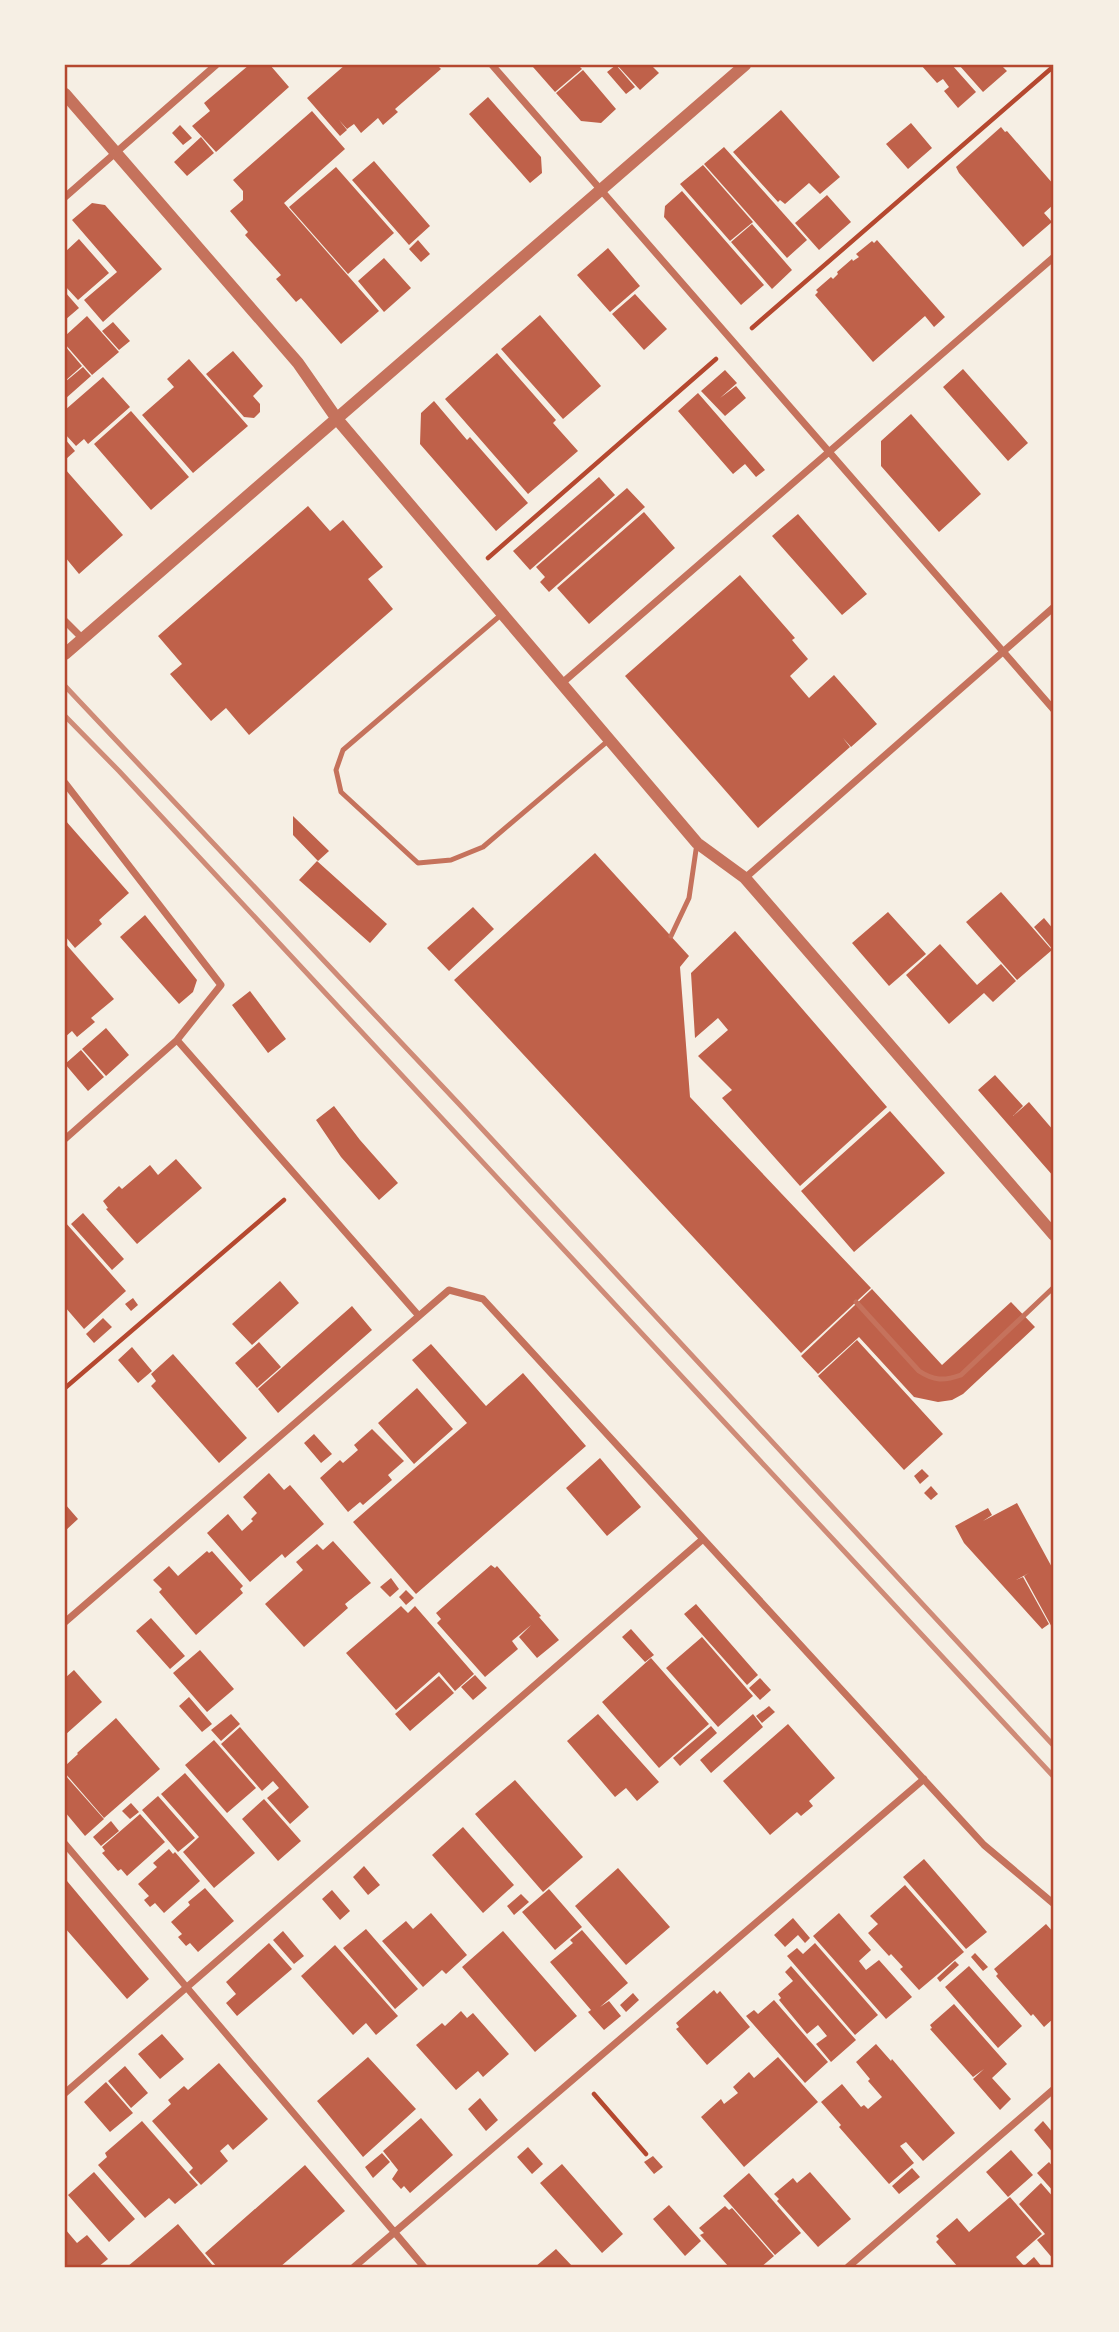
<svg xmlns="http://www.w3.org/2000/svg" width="1119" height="2332" font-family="'Space Grotesk',sans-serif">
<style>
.building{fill:#bf614a}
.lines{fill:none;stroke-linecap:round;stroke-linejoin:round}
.path{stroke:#b5482f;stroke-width:4.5}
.service{stroke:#c5725c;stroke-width:5}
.minor{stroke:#c5725c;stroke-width:7}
.tertiary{stroke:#c5725c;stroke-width:12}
.rail{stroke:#cf8b77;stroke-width:5}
.neatline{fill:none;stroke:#b5482f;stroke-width:2.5}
</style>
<rect width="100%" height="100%" fill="#f6efe4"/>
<path class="building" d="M249 65H270L289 87 216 152 192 126 210 111 204 103Z
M345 65H437L441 69 395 109 398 112 383 125 378 118 361 133 354 124 347 129 339 120 347 130 340 136 307 98Z
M536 65H578L582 69 555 92 533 67Z
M616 65 635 87 626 94 607 72Z
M617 65H651L659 73 640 90Z
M921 65H952L976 92 958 108 944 91 949 87 943 79 937 83Z
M959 65H1001L1007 71 983 92Z
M583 70 616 109 601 123 581 121 556 93Z
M488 97 541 157 542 173 530 183 469 114Z
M781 110 840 177 820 194 809 183 785 204 780 200 778 202 733 152Z
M312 111 345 149 284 203 379 311 341 344 301 298 296 302 276 279 281 275 245 235 248 232 230 211 243 200V191L233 180Z
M911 123 932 148 908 169 886 144Z
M180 125 192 138 183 145 172 133Z
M1001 127 1005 132 1007 131 1054 185V204L1044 213 1052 222 1023 247 959 173 956 167Z
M201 137 214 153 187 176 174 162Z
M724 147 807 240 787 258 704 164Z
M374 161 430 226 409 245 352 180Z
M703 165 753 222 730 241 680 184Z
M336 167 394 233 348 274 289 207Z
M682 191 764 285 741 305 664 217 665 206Z
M827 195 851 222 819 250 795 223Z
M92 203 105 205 162 269 103 322 84 300 117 272 72 220Z
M752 224 792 270 772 289 731 242Z
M79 239 109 273 78 300 65 286V252Z
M418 240 430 254 421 262 409 249Z
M877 240 945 317 934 327 925 316 873 362 815 295 818 292 816 290 831 277 833 279 838 274 837 272 852 259 853 261 859 257 856 254 872 241 874 243Z
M608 248 640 286 610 312 577 275Z
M384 258 411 288 384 312 358 281Z
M65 292 79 308 65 320Z
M635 294 667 329 644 350 612 314Z
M540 315 601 386 563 419 501 349Z
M87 316 119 352 92 375 65 344V336Z
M113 322 130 341 119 350 102 331Z
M65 346 82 366 65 381Z
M233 351 263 386 253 396 260 404V412L254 418 244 417 206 374Z
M497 353 556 420 553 423 578 451 528 494 445 399Z
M189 359 248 426 193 473 142 415 174 387 167 379Z
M83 367 91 376 65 399V382Z
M963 369 1028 443 1008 461 943 387Z
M725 370 737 383 720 398 736 386 746 398 725 416 701 391Z
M103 377 130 407 88 444 84 439 76 446 65 434V410Z
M698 393 765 470 756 477 745 464 733 474 678 411Z
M434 401 467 440 470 437 528 503 496 531 420 444 421 413Z
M131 411 189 477 151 510 94 444Z
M911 414 981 494 939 532 881 466V441Z
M65 439 75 451 65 460Z
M65 469 123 535 79 574 65 557Z
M599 477 615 495 530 570 513 551Z
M627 488 645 507 549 592 540 582 545 577 536 567Z
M308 506 330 531 343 520 383 567 368 579 393 609 249 735 226 708 211 721 170 674 182 664 158 636Z
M644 512 675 548 589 624 557 588Z
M798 514 867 594 842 615 772 536Z
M740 575 795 638 792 640 808 659 790 676 809 698 834 675 877 724 851 747 843 738 850 747 758 828 625 676Z
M293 816 329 851 318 861 293 835Z
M65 820 129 893 99 920 102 924 75 948 65 936Z
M595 853 689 956 680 967 690 1097 871 1288 801 1353 454 980Z
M317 861 387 924 370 943 299 880Z
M1001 892 1052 950 1017 980 966 922Z
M473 907 494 929 449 971 427 948Z
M888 912 926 954 889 986 852 943Z
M145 915 197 980 193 992 179 1004 120 937Z
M1044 918 1054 930V951L1034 927Z
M735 931 887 1107 800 1186 722 1098 732 1090 698 1056 728 1030 718 1018 695 1038 691 973Z
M65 943 114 999 91 1018 95 1022 77 1037 72 1031 65 1037Z
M940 944 977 985 1001 964 1016 981 993 1002 984 993 949 1024 906 975Z
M250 991 286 1039 268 1053 232 1005Z
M106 1028 129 1055 106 1076 82 1049Z
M81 1050 104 1077 88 1091 65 1064Z
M995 1075 1023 1106 1013 1116 1029 1102 1054 1131V1177L978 1090Z
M334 1106 360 1140 398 1183 379 1200 341 1157 316 1120Z
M890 1111 945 1173 854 1252 801 1191Z
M176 1159 202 1188 137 1244 106 1209 108 1208 103 1201 119 1186 122 1189 150 1165 158 1175Z
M83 1213 124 1259 112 1270 71 1224Z
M65 1222 126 1291 84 1329 65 1307Z
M280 1281 299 1303 252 1345 232 1324Z
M872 1289 942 1365 1011 1302 1035 1327 963 1394 952 1400 938 1402 914 1397 859 1337 818 1374 801 1356Z
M133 1298 138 1305 131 1311 125 1304Z
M352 1306 372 1330 278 1413 258 1389Z
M103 1318 112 1327 94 1343 86 1334Z
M857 1340 943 1434 904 1470 818 1376Z
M259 1342 281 1367 257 1388 235 1363Z
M431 1344 486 1406 523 1373 586 1446 416 1594 353 1522 467 1423 412 1360Z
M132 1347 152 1371 138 1383 118 1360Z
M173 1354 247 1438 219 1463 151 1386 156 1381 151 1374Z
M417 1388 453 1429 414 1464 378 1423Z
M372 1429 404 1461 388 1475 392 1480 363 1505 360 1502 348 1512 320 1478 340 1460 343 1463 358 1450 354 1445Z
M314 1434 332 1454 321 1463 304 1443Z
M600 1458 641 1507 607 1536 566 1488Z
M922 1469 929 1476 920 1484 914 1476Z
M269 1473 284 1490 290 1485 324 1524 285 1558 282 1554 250 1582 207 1533 228 1514 242 1531 253 1521 251 1519 257 1513 243 1497Z
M931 1486 938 1494 931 1500 924 1493Z
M1017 1503 1054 1571V1631L1024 1576 1029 1573 1016 1580 1023 1577 1049 1624 1042 1629 964 1543 955 1526 988 1508 992 1515 983 1521Z
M65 1504 78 1519 65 1531Z
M333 1541 371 1583 345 1604 348 1608 304 1647 265 1604 303 1570 296 1562 317 1544 323 1550Z
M207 1551 209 1553 212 1551 243 1586 240 1589 243 1593 196 1635 159 1592 162 1589 153 1580 169 1566 178 1576Z
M491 1565 495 1568 497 1566 541 1616 539 1617 559 1640 537 1658 519 1637 531 1625 512 1641 518 1649 485 1677 437 1623 441 1619 436 1613Z
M391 1578 399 1589 390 1597 380 1587Z
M406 1590 414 1598 406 1605 399 1597Z
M696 1604 758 1675 747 1685 684 1614Z
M401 1606 408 1613 415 1606 474 1674 455 1691 439 1672 396 1710 346 1653Z
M151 1618 185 1656 170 1669 136 1631Z
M631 1629 654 1655 645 1662 622 1637Z
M702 1637 753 1696 718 1727 666 1668Z
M200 1650 234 1689 207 1712 173 1673Z
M651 1658 709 1724 659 1768 602 1702Z
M74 1670 102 1702 65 1735V1678Z
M475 1675 487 1688 473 1700 461 1687Z
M439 1676 454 1693 410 1731 395 1714Z
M760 1678 771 1690 760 1700 749 1688Z
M189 1697 212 1724 202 1732 179 1706Z
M769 1706 775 1712 762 1723 756 1716Z
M231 1714 240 1724 221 1741 211 1730Z
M598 1714 659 1782 637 1801 626 1788 615 1797 567 1741Z
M753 1714 763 1727 711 1773 700 1760Z
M116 1718 160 1769 104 1818 65 1773V1766L78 1754 77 1753Z
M788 1724 835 1778 809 1801 813 1806 801 1816 797 1812 770 1835 723 1781Z
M711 1726 717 1733 680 1766 673 1758Z
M240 1727 309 1807 290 1824 267 1798 279 1788 273 1781 262 1791 221 1744Z
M214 1740 256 1788 227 1813 185 1765Z
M185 1773 255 1853 214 1888 183 1852 199 1837 161 1794Z
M65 1775 104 1819 85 1836 65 1812Z
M515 1780 583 1857 543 1892 475 1814Z
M158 1796 195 1838 178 1852 142 1810Z
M264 1799 301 1841 278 1861 242 1819Z
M131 1803 139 1812 130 1819 122 1811Z
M140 1814 165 1842 127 1876 121 1869 118 1871 102 1853 105 1851 102 1847Z
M111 1821 119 1831 101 1846 93 1837Z
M463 1827 514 1885 483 1913 432 1855Z
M169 1849 173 1854 175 1852 200 1881 164 1913 155 1903 150 1907 144 1900 149 1896 138 1884 157 1867 153 1863Z
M924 1859 987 1932 966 1949 903 1877Z
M364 1866 380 1885 368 1895 353 1877Z
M618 1868 670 1927 626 1965 575 1906Z
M67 1881 149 1979 127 1999 65 1928V1884Z
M905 1885 964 1952 919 1990 900 1969 903 1967 891 1954 889 1956 868 1933 878 1924 870 1916Z
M205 1888 234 1921 198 1952 190 1943 186 1946 178 1937 182 1934 171 1922 190 1905 188 1902Z
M549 1889 582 1927 555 1950 522 1912Z
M332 1890 350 1911 340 1920 322 1899Z
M521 1894 529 1902 514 1915 507 1906Z
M431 1913 467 1955 446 1974 442 1970 423 1987 382 1941 406 1921 413 1929Z
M839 1913 871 1950 859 1961 866 1970 879 1960 912 1997 886 2019 813 1936Z
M793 1918 810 1938 805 1943 798 1935 785 1947 774 1935Z
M1046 1924 1054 1933V2018L1044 2027 1033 2014 1031 2016 996 1976 998 1974 994 1969Z
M366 1929 418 1989 395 2009 343 1948Z
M582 1930 628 1983 600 2007 609 2001 621 2016 604 2030 588 2012 591 2010 550 1962 573 1943 570 1940Z
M283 1931 304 1956 294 1964 273 1940Z
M503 1931 577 2016 535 2052 462 1967Z
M269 1943 292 1969 237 2016 226 2003 236 1994 226 1982Z
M815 1943 878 2015 855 2035 787 1956 797 1948 803 1954Z
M335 1945 398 2016 376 2035 366 2023 353 2035 301 1976Z
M975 1953 988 1967 983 1971 971 1957Z
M955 1961 959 1965 940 1982 937 1978Z
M791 1966 856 2040 831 2062 816 2044 827 2036 818 2025 807 2034 779 2000 781 1998 778 1994 793 1981 785 1972Z
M969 1966 1022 2026 998 2048 945 1987Z
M714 1990 717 1994 720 1991 750 2027 707 2065 676 2029 679 2027 676 2023Z
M633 1993 639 2000 626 2012 620 2005Z
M774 2000 828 2062 805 2083 746 2016 754 2010 758 2014Z
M954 2004 1007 2064 992 2078 1011 2099 1000 2110 973 2079 984 2069 973 2077 930 2029 932 2028 930 2025Z
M461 2011 467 2018 473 2013 509 2054 483 2077 478 2071 456 2090 416 2045 442 2023 445 2026Z
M162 2034 184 2059 160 2079 138 2054Z
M876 2044 891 2061 892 2059 955 2133 923 2161 906 2142 900 2146 914 2163 889 2184 839 2127 841 2125 821 2102 842 2084 861 2107 864 2105 868 2109 882 2097 868 2081 870 2079 856 2062Z
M368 2057 416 2109 363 2157 317 2101Z
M778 2057 818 2102 744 2167 701 2117 721 2099 724 2104 738 2093 733 2087 749 2072 754 2078Z
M219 2063 268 2119 233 2150 228 2144 220 2151 228 2161 201 2185 189 2172 193 2168 152 2121 171 2104 168 2100 184 2086 188 2090Z
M125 2066 148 2093 131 2108 108 2081Z
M106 2082 133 2113 110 2132 84 2102Z
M480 2098 498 2120 486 2131 468 2109Z
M421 2118 453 2155 410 2193 404 2186 401 2189 392 2179 398 2170 383 2151Z
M142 2121 198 2185 175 2204 169 2198 145 2218 98 2165 107 2157 105 2153Z
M1043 2121 1054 2134V2154L1034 2130Z
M528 2147 543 2164 532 2174 517 2157Z
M1011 2150 1033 2175 1008 2197 986 2172Z
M382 2153 390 2162 373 2178 365 2167Z
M653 2156 663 2167 654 2174 644 2162Z
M1049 2162 1054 2168V2192L1037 2173Z
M562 2164 623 2234 602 2253 540 2183Z
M305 2165 345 2211 280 2267H217L205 2253Z
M912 2168 920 2177 899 2194 892 2186Z
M94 2172 135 2219 109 2242 68 2195Z
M810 2172 851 2219 818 2247 777 2201 779 2199 774 2194 793 2178 797 2183Z
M749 2173 801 2233 775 2255 723 2196Z
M1041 2183 1054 2198V2260L1037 2240 1045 2234 1019 2204Z
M1010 2197 1042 2234 1016 2257 1024 2266 1034 2257 1042 2267H958L936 2242 939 2239 936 2236 957 2218 969 2232Z
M669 2205 701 2241 685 2256 653 2219Z
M725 2206 729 2210 732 2208 774 2256 761 2267H729L700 2235 704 2233 699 2228Z
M178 2224 214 2267H127Z
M65 2229 77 2243 87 2235 108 2259 98 2267H65Z
M556 2249 573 2267H535Z"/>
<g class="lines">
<path class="path" d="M752 328 1054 66
M488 558 716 359
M65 1388 284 1200
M594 2094 646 2154"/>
<path class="service" d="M502 614 343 750 336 770 341 792 418 863 451 860 483 847 609 740
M671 936 689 898 697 843
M856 1302 919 1371C934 1381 944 1381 961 1375L1054 1287"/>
<path class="minor" d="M492 65 1054 710
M65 197 216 65
M65 621 83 639
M561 684 1054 257
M65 783 221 985 177 1040
M745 878 1054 607
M65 1139 177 1040 419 1316
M65 1622 449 1290 483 1299 984 1845 1054 1904
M65 1844 424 2267
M65 2093 703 1539
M354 2267 924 1779
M848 2267 1054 2089"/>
<path class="tertiary" d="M65 94 298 363 337 419 697 843 745 878 1054 1235
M65 654 745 65"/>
<path class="rail" d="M65 686 459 1104 1054 1746
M65 716 119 771 1054 1777"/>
</g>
<rect width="1119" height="2332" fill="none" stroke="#f6efe4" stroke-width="133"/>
<rect x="66" y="66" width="986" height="2200" class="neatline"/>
</svg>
